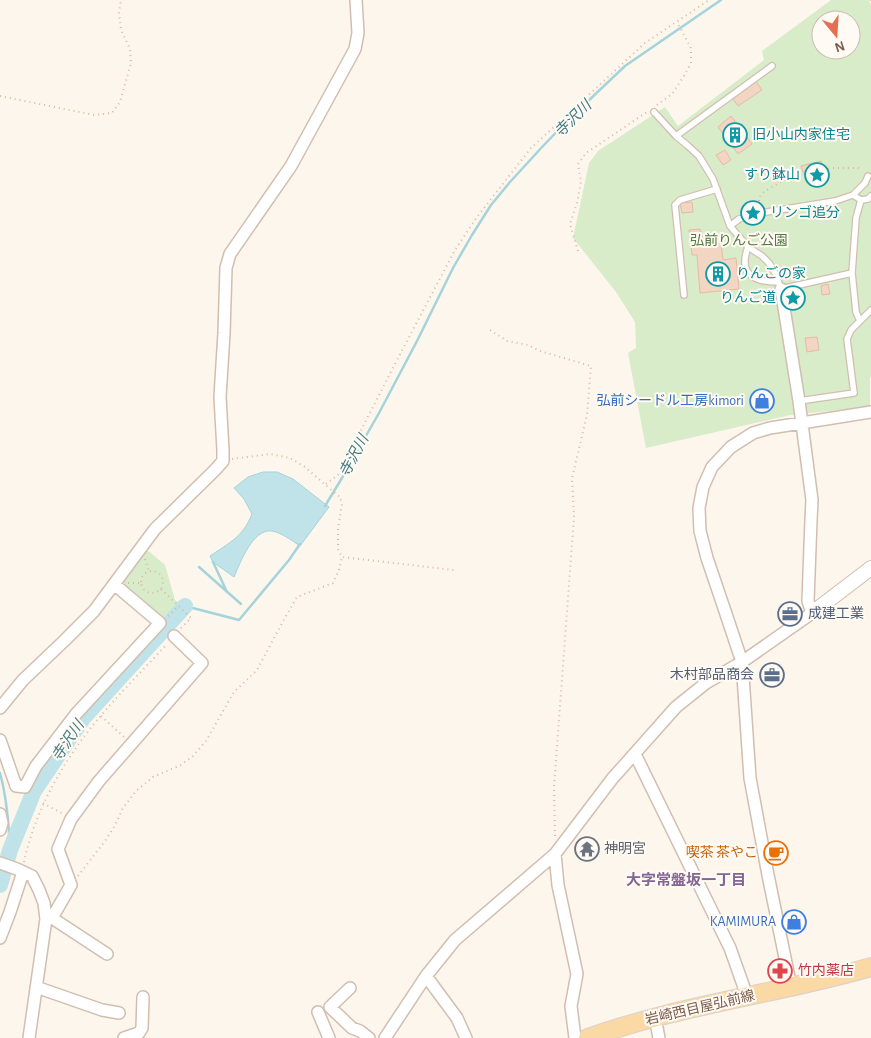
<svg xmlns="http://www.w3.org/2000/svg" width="871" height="1038" font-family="'Alegreya Sans','Noto Sans JP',sans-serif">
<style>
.green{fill:#d8ecc9;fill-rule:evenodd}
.water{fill:#bfe3e8;stroke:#a5d3da}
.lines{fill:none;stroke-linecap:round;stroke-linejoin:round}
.stream{stroke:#a5d3da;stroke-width:2.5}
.river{stroke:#bfe3e8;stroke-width:16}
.building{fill:#f3d5c3;stroke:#e6bba3}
.service-casing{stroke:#d1beb0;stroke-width:8}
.minor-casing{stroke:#d1beb0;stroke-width:14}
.tertiary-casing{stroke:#d1beb0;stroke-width:16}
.primary-casing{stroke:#dad1cd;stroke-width:20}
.path{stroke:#d9b8a5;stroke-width:2;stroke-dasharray:1 4;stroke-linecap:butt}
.service{stroke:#fff;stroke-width:5.5}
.minor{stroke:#fff;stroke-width:11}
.tertiary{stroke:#fff;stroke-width:14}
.primary{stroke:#fbd9a5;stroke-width:18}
.labels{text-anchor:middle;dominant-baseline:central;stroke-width:4;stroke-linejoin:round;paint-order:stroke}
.culture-label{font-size:14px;fill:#0d838f;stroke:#fffaf3;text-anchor:start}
.park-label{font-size:14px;fill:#537a41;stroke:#fffaf3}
.shop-label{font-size:14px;fill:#366cbe;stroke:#fffaf3;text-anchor:end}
.service-label{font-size:14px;fill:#4e5e75;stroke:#fffaf3;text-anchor:start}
.worship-label{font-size:14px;fill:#5b616d;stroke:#fffaf3;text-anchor:start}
.food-label{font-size:14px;fill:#c56008;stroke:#fffaf3;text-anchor:end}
.health-label{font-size:14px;fill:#be3a42;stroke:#fffaf3;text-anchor:start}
.street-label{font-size:14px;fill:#7a5c4d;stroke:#fffaf3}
.water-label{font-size:15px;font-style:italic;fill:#437c86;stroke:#fffaf3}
.neighbourhood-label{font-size:15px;font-weight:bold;fill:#846695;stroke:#fffaf3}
</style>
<rect width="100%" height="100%" fill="#fdf6ec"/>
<path class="green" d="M831 0H869L871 6V378H870V407L790 415 646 448 628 353 636 348 635 322 616 292 573 238 589 163 598 151 665 107 678 126 764 60 762 51ZM821 20H851V50H821Z
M145 548 165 565 175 600 178 602 162 620 122 585 120 579Z"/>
<path class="water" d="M263 472H277L293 479 329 507 300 546C293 541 280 532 272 531 253 528 240 563 234 577L213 562 210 556C229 543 243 537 252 514L244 499 234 488 248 477Z"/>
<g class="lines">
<path class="stream" d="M325 506 342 478 379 413 417 341 453 268 472 235 491 205 510 182 543 146 567 121 625 66 721 0
M213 562 227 592
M199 567 241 604
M185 606 239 620 289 560 300 544
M0 773C7 799 9 824 10 850"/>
<path class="river" d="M0 885 10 850 34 791 84 717 185 606"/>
</g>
<path class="building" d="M755 80 762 90 738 106 731 96Z
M731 116 752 144 738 154 718 127Z
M725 150 731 160 723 165 716 155Z
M821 161 823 167 803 172 801 166Z
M692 202 693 212 682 213 680 203Z
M700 229 702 236 711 235 713 243 721 242 723 260 736 258 739 289 700 293 697 255H692L689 230Z
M828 284 830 294 822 295 821 286Z
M817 337 819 350 807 352 805 338Z
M759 392 772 398 765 410 752 404Z"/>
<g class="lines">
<g class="service-casing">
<path id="service" d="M654 112 676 136 687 145 699 156 713 179 730 226 748 247 762 256 769 263 775 273 781 289 852 273 856 218 861 200 853 195 835 201 760 213 739 219 730 226
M676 136 772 66
M853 195 865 183 868 176
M861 200 868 199 871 196
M748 247C738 274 753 282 778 282
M852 273 856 312 860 321
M684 295 675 205 680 200 717 189
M799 401 854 393 847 339 851 330 871 310"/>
</g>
<g class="minor-casing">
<path id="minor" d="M0 708 23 680 64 641 94 611 155 529 215 470 223 461V450L220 397 224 333 226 268 230 254 291 166 343 71 355 49 358 33 356 0
M0 740 16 786 25 787 36 766 76 714 160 623 114 584
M635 754 730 948 747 996
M0 814 2 823 0 830
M555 854 558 885 577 974 571 1006 575 1038
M0 863 17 869 32 876 39 890 44 903 46 919 29 1038
M52 918 107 954
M46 919 52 918 71 885 58 849 71 819 99 781 202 663 174 636
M0 938 10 912 23 872
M426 976 457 1018 466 1038
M36 987 102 1010 119 1013
M791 987 768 875 750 778 742 662 725 611 707 558 700 531 699 508 703 487 712 467 731 447 753 433 770 428 871 412
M350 988 330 1007 352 1028 360 1031 369 1038
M318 1012 329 1038
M655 1017 659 1038
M124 1038 139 1033 142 1028 143 997
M385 1038 426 976 455 940 555 854 612 779 676 707 706 683 742 662 812 613 808 601 811 520 812 500 799 401 781 289"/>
</g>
<g class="tertiary-casing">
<path id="tertiary" d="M812 613 871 568"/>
</g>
<g class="primary-casing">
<path id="primary" d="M588 1038C680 1005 777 994 871 967"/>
</g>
<path class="path" d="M871 0V1
M0 96 94 115 112 113 120 102 131 63 130 49 121 30 119 13 121 0
M657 105 672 94 684 76 691 63V48L677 22
M759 206V197L765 191 788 178 831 168H858L862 171
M578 251 570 224 577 203 581 182 578 164 586 153 647 112
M490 330 507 341 528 345 540 351 591 366 587 415 572 478 574 517 554 787 555 837
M232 459 270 454 290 458 305 467 329 488 340 497 342 504 338 529V549L342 557 454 570
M326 484 338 475 397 360 455 250 477 217 531 148 645 43 709 0
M145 559 149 571
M141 582a11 11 0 1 1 22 0a11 11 0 1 1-22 0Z
M128 583H141
M161 589 191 618 180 629
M168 616 179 606
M101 716 124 737
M43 803 63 814
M24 862C33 820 53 780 78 745 104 708 137 677 167 644
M78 876 105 841 114 827 123 808 136 791 153 777 181 765 193 756 206 741 234 692 257 670 281 625 297 597 333 583 339 570 342 557"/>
<use href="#service" class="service"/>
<use href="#minor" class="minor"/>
<use href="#tertiary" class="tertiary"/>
<use href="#primary" class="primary"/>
</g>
<defs>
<g id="building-ring" transform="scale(1.25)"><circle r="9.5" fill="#fffaf3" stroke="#0f9aa8" stroke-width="1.5"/><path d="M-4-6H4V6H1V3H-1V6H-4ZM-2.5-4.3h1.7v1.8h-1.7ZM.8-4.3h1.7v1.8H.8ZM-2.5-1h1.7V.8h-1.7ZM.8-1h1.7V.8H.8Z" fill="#0f9aa8"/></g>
<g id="sight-ring" transform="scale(1.25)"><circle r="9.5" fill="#fffaf3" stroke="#0f9aa8" stroke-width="1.5"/><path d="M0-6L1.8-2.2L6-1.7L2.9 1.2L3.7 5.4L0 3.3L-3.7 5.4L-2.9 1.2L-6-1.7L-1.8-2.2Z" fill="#0f9aa8"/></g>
<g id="shop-ring" transform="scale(1.25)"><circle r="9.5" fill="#fffaf3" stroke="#3f7fe0" stroke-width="1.5"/><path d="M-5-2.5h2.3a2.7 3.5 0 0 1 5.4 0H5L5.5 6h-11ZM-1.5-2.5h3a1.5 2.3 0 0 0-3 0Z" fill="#3f7fe0"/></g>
<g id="office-ring" transform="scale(1.25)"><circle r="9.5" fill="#fffaf3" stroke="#5c6f8a" stroke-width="1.5"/><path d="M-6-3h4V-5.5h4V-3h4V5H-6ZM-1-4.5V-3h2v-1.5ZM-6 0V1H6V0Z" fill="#5c6f8a"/></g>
<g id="temple-ring" transform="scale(1.25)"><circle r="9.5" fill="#fffaf3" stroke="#6b7280" stroke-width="1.5"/><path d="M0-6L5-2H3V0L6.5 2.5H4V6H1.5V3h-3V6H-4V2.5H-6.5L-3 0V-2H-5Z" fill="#6b7280"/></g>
<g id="cafe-ring" transform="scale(1.25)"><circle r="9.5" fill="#fffaf3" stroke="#e8710a" stroke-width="1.5"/><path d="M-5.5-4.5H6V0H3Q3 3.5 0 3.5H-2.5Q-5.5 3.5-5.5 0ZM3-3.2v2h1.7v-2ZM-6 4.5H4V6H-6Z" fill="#e8710a"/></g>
<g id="pharmacy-ring" transform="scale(1.25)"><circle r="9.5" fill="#fffaf3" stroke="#e0444e" stroke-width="1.5"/><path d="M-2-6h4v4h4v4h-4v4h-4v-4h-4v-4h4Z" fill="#e0444e"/></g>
</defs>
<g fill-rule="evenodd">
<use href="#building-ring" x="735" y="135"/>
<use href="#sight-ring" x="817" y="175"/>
<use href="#sight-ring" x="753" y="213"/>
<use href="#building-ring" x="718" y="274"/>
<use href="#sight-ring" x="793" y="298"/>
<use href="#shop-ring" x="762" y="401"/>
<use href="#office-ring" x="790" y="614"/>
<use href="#office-ring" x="772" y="675"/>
<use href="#temple-ring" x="587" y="849"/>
<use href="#cafe-ring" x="776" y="853"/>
<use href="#shop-ring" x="794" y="922"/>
<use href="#pharmacy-ring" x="780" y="971"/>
</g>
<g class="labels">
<g class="culture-label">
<text x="752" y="135">旧小山内家住宅</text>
<text x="800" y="175" text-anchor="end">すり鉢山</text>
<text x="770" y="213">リンゴ追分</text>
<text x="736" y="274">りんごの家</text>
<text x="776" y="298" text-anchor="end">りんご道</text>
</g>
<g class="park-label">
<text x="739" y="241">弘前りんご公園</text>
</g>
<g class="shop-label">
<text x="744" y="401">弘前シードル工房kimori</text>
<text x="776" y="922">KAMIMURA</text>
</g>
<g class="service-label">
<text x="808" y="614">成建工業</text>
<text x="754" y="675" text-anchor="end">木村部品商会</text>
</g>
<g class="worship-label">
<text x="604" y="849">神明宮</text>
</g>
<g class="food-label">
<text x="758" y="853">喫茶 茶やこ</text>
</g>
<g class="health-label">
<text x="798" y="971">竹内薬店</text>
</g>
<g class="street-label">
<text transform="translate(700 1008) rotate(-13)">岩崎西目屋弘前線</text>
</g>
<g class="water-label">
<text transform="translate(573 119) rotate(-45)">寺沢川</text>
<text transform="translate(354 456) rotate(-62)">寺沢川</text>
<text transform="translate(68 741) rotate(-56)">寺沢川</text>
</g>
<g class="neighbourhood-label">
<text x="686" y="880">大字常盤坂一丁目</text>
</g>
</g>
<g transform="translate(836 35) rotate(162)"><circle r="24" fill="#fffaf3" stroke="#cabbb1"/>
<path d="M0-4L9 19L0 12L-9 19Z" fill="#e76f51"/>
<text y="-8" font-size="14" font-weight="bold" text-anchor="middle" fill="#7a5c4d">N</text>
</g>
</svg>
